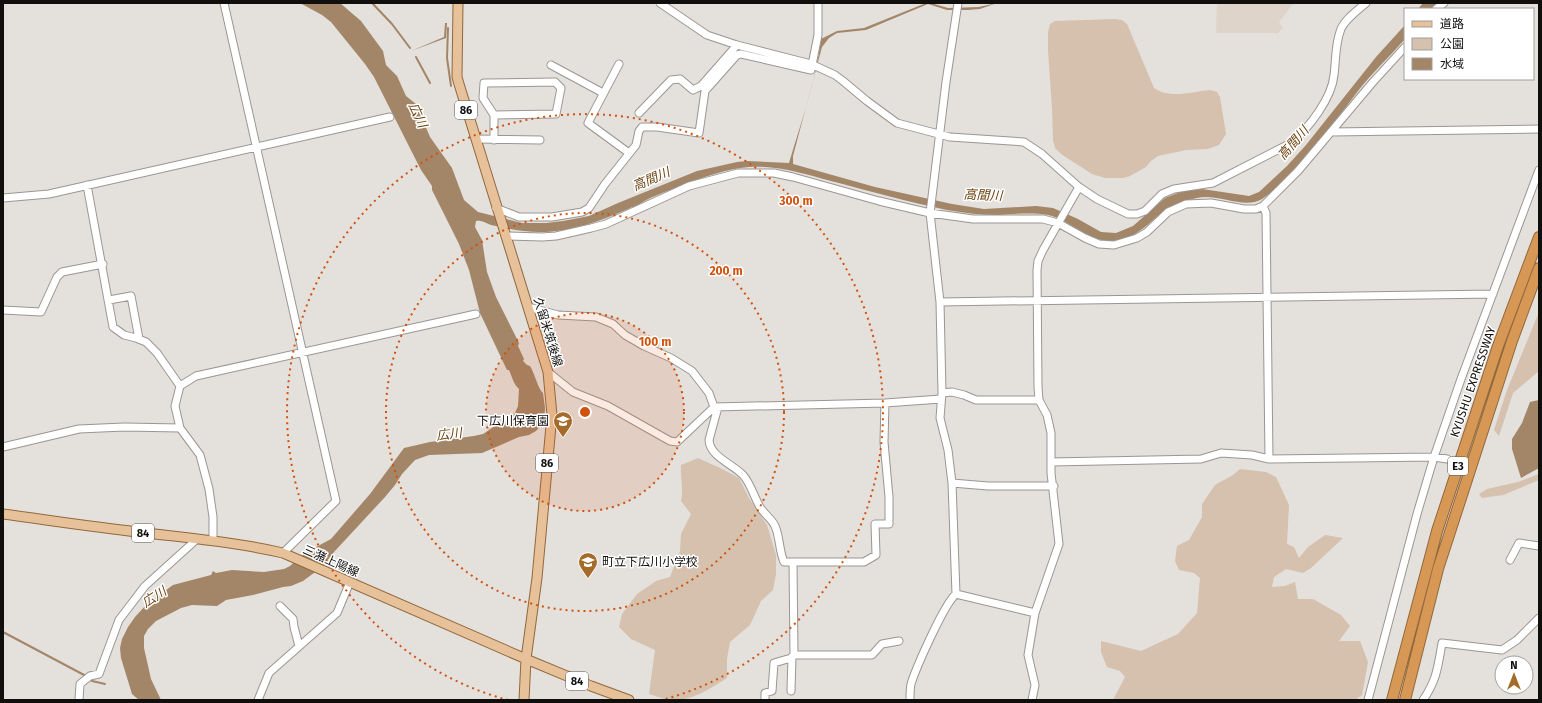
<svg xmlns="http://www.w3.org/2000/svg" width="1542" height="703" font-family="'Fira Sans','Noto Sans JP',sans-serif">
<style>
.built{fill:#ded4ca}
.green{fill:#d5c1ae}
.water{fill:#a38568}
.lines{fill:none;stroke-linecap:round;stroke-linejoin:round}
.stream{stroke:#a38568;stroke-width:2}
.minor-casing{stroke:#9a9693;stroke-width:9}
.major-casing{stroke:#91683c;stroke-width:11}
.highway-casing{stroke:#91683c;stroke-width:12}
.minor{stroke:#fff;stroke-width:7}
.major{stroke:#e7c199;stroke-width:9}
.highway{stroke:#d79855;stroke-width:10}
.ring{fill:none;stroke:#d2520c;stroke-width:2;stroke-dasharray:2 4}
.labels{text-anchor:middle;dominant-baseline:central;stroke-width:3;stroke-linejoin:round;paint-order:stroke}
.shield{fill:#fff;stroke:#585756;stroke-width:1}
.shield-label{font-size:11px;font-weight:bold;fill:#100f0e}
.street-label{font-size:12px;fill:#100f0e;stroke:#fff}
.poi-label{font-size:12px;fill:#100f0e;stroke:#fff;text-anchor:end}
.water-label{font-size:13px;font-style:italic;fill:#6f4512;stroke:#fff}
.centre{fill:#d2520c;stroke:#fff;stroke-width:2}
.ring-label{font-size:12px;text-anchor:middle;font-weight:bold;fill:#d2520c;stroke:#fff;stroke-width:3;stroke-linejoin:round;paint-order:stroke}
</style>
<rect width="100%" height="100%" fill="#e4e0dc"/>
<path class="built" d="M1217 3H1294L1279 22 1283 28 1277 34 1276 33H1216Z"/>
<path class="green" d="M1115 19 1122 20 1127 24 1154 88C1169 99 1192 92 1210 90L1217 92 1220 97 1226 134 1219 145 1208 149 1186 150 1158 156 1151 161 1146 167 1130 176 1123 178H1105L1092 174 1061 154 1055 148 1053 140 1052 108 1048 51V32L1050 24 1055 21Z
M1539 312V371L1513 393 1499 436 1494 430 1507 390Z
M698 458 722 469 739 478 749 498 767 525 776 555V574L773 590 761 601 750 625 730 642 727 659V678C711 688 692 701 673 700 665 700 656 696 649 694L655 650 631 639 619 627 622 614 637 594 656 581 670 577 680 551 681 534 691 514 681 501C684 489 680 477 681 465Z
M1240 469 1266 472 1276 477 1289 505 1287 544 1294 547 1299 558 1308 547 1325 535 1343 538 1311 568 1303 573 1286 569 1274 577 1272 587 1285 586 1295 582 1298 599H1313L1341 615 1350 626 1339 641H1360L1368 662 1362 695 1355 700H1113L1125 677 1120 671 1107 667 1101 652V641L1141 651 1178 634 1197 613 1200 578 1194 573 1179 570 1175 561 1177 546 1189 540 1202 517V504L1215 485 1233 475Z
M1539 474V480L1503 495 1482 498 1479 494 1487 489 1518 482Z"/>
<path class="water" d="M300 3H340L361 21 383 51 386 65 397 76 406 96 416 104 430 137 452 168 464 200 478 212 522 223H546L563 221 589 216 618 203 697 171 737 162 747 161 789 163C801 123 816 80 821 39L837 31 864 28 926 3H931L948 8 979 7 997 3 980 9 968 10H947L928 4 866 30 837 33 829 38 822 47 793 156V164L875 187 952 204 984 209 1036 206 1053 208 1078 219 1101 232 1116 233 1133 226 1165 198 1183 191 1202 189 1249 196 1259 192 1287 166 1306 145 1376 57 1405 25V39C1390 56 1373 72 1358 91 1338 118 1317 144 1294 169 1283 180 1275 191 1262 199 1244 210 1218 193 1197 198 1187 200 1177 203 1168 208 1149 221 1137 240 1112 241 1087 242 1071 220 1048 215 1032 212 1015 214 999 215 982 215 964 213 947 210 908 202 870 191 831 181 804 174 777 165 749 167 726 169 703 177 681 186 665 192 648 197 634 208L632 207C600 222 561 236 524 231 513 230 502 227 491 225 485 223 482 220 476 221L475 227 482 240 487 272 496 297 519 343 518 346 524 359 523 361 527 365 530 366C535 374 538 389 543 393L545 408 544 422 536 431 529 435 519 437 482 453 429 455 415 460 402 474 395 485 385 497 334 552 322 567 303 581 291 586 283 587 253 595 226 600 217 606 192 605 181 608 156 621 148 629 144 636V648L151 679 161 700H139L132 694 121 658 120 648 122 639 128 627 135 617 147 604 173 585 211 575 213 571 216 573 232 570 264 572 284 569 290 566 305 553 331 539 370 494 404 448 430 442 474 436 483 434 498 424 506 422 515 413 518 406 519 389C514 385 512 377 509 370H507L480 313 469 270 459 244 432 190V186L421 170 374 77 365 64 331 22 322 15Z
M1423 3H1437L1431 9H1418Z
M445 23H447L446 38 411 51 444 37Z
M1539 400V468L1521 478 1512 449V439L1522 423 1530 402Z"/>
<g class="lines">
<path class="stream" d="M372 3 392 24 410 48
M448 28 447 58 451 86
M416 57 430 83
M3 632 86 676
M90 679 92 681 105 684"/>
<g class="minor-casing">
<path id="minor" d="M224 3 336 501 283 553
M660 3 707 35 737 45 811 64 835 75 843 81 867 101 897 123 950 137 1024 142 1042 154 1079 187 1097 199 1128 214H1137L1145 211 1162 194 1174 189 1213 183 1291 143C1309 128 1332 98 1334 75 1336 60 1335 43 1341 29 1345 19 1358 10 1366 3
M1436 9 1444 3
M619 64 588 123 629 153
M551 65 603 93
M639 113 671 80 680 79 693 90 701 86 737 45
M1331 132 1539 129
M476 139 540 140
M494 140V115L483 98 484 83 555 82 561 88 556 114 494 115
M87 185 113 327 124 335 136 338 146 342 157 353 180 386
M3 198 49 194 390 117
M1263 206 1266 213 1269 459
M496 208 519 217H552L582 212 589 208 605 184 636 145 639 131 642 127H657L699 133 705 91 737 55 741 54 811 70 818 35V3
M507 236 542 237 556 236 591 228 606 224 689 186 738 173H774L793 177 879 201 930 213 973 219H1043L1058 223 1085 238 1099 244 1114 245 1137 238 1147 232 1168 212 1186 204 1211 203 1244 209H1256L1263 206 1298 171 1373 82 1405 47
M109 300 131 296 139 339
M940 302 1493 294
M528 307 558 315 596 317 613 324 625 335 644 346 671 358 692 371 709 393 714 407 885 403 941 399
M3 310 41 312 57 277 62 272 103 264
M548 372 573 392 608 406 670 441 677 442 711 410
M942 393 952 392 964 395 976 400H1039
M718 407 709 440C710 457 733 464 743 475 751 484 754 497 760 507 764 514 772 519 775 526 780 537 779 551 784 562H864L876 555 875 524H889V497L884 442 885 403
M3 447 79 429 124 427 180 428
M1051 462 1201 459 1221 453 1252 455 1269 459 1434 457 1447 459
M952 483 988 486H1054
M213 541V517L209 489 200 455 180 428 175 406 180 386 196 376 476 314
M1510 560 1519 543 1539 546
M793 562 794 655
M956 594 1035 613
M280 606 293 619 294 627 299 646
M791 691 792 657
M79 700 80 684 90 676 99 674 119 620 145 586 197 539
M258 700 269 673 337 613 350 582
M765 700V693L772 691 774 663 791 658 794 655H872L882 644 899 641
M910 700C910 695 910 689 911 684 916 668 944 604 956 594L952 483 948 450 940 418 942 393 940 302 930 213 946 82 958 3
M1032 700 1035 685 1028 655 1035 613 1059 544 1051 473V433L1047 415 1039 400 1038 387 1037 270 1038 261 1043 250 1079 187
M1368 700 1417 514 1434 457 1461 379 1539 170
M1423 700C1437 680 1438 666 1442 643L1502 650 1517 640 1539 618"/>
</g>
<g class="major-casing">
<path id="major" d="M458 3 457 77 459 84 548 372 552 415 537 578 526 659 524 700
M3 514C48 520 93 527 139 532 187 538 236 542 283 553L526 659 591 686 629 700"/>
</g>
<g class="highway-casing">
<path id="highway" d="M1392 700 1437 531 1498 346 1539 237
M1405 700 1438 569 1512 341 1539 268"/>
</g>
<use href="#minor" class="minor"/>
<use href="#major" class="major"/>
<use href="#highway" class="highway"/>
</g>
<circle cx="585" cy="412" r="99" fill="#d2520c" fill-opacity=".12"/>
<g class="ring">
<circle cx="585" cy="412" r="99"/>
<circle cx="585" cy="412" r="199"/>
<path d="M508 700A298 298 0 1 1 662 700"/>
</g>
<defs>
<g id="school-pin" transform="scale(1)"><path d="M0 17L-7.5 6A9.5 9.5 0 1 1 7.5 6Z" fill="#a46b2a" stroke="#fff"/><path d="M0-5L7-2L0 1L-7-2ZM-4 1L0 2.5L4 1V4Q0 6-4 4Z" fill="#fff"/></g>
</defs>
<g fill-rule="evenodd">
<use href="#school-pin" x="563" y="421"/>
<use href="#school-pin" x="588" y="562"/>
</g>
<g class="labels">
<g class="shield">
<rect x="455" y="101" width="22" height="18" rx="3"/>
<rect x="536" y="454" width="22" height="18" rx="3"/>
<rect x="1448" y="457" width="20" height="18" rx="3"/>
<rect x="132" y="524" width="22" height="18" rx="3"/>
<rect x="566" y="672" width="22" height="18" rx="3"/>
</g>
<g class="shield-label">
<text x="466" y="110">86</text>
<text x="547" y="463">86</text>
<text x="1458" y="466">E3</text>
<text x="143" y="533">84</text>
<text x="577" y="681">84</text>
</g>
<g class="street-label">
<text transform="translate(548 332) rotate(73)">久留米筑後線</text>
<text transform="translate(1473 382) rotate(-71)">KYUSHU EXPRESSWAY</text>
<text transform="translate(331 561) rotate(24)">三潴上陽線</text>
</g>
<g class="poi-label">
<text x="549" y="421">下広川保育園</text>
<text x="602" y="562" text-anchor="start">町立下広川小学校</text>
</g>
<g class="water-label">
<text transform="translate(418 115) rotate(66)">広川</text>
<text transform="translate(1293 143) rotate(-49)">高間川</text>
<text transform="translate(651 179) rotate(-23)">高間川</text>
<text transform="translate(983 195) rotate(2)">高間川</text>
<text transform="translate(449 434) rotate(-7)">広川</text>
<text transform="translate(154 597) rotate(-33)">広川</text>
</g>
</g>
<circle cx="585" cy="412" r="6" class="centre"/>
<g class="ring-label">
<text x="796" y="205">300 m</text>
<text x="726" y="275">200 m</text>
<text x="655" y="346">100 m</text>
</g>
<rect width="1542" height="703" fill="none" stroke="#100f0e" stroke-width="8"/>
<rect x="1404" y="8" width="130" height="72" fill="#ffffff" stroke="#9f9f9f"/>
<rect x="1412" y="21" width="20" height="6" fill="#e7c199" stroke="#9f9f9f"/>
<text x="1440" y="28" font-size="12" fill="#100f0e">道路</text>
<rect x="1412" y="38" width="20" height="12" fill="#d5c1ae" stroke="#9f9f9f"/>
<text x="1440" y="48" font-size="12" fill="#100f0e">公園</text>
<rect x="1412" y="58" width="20" height="12" fill="#a38568" stroke="#9f9f9f"/>
<text x="1440" y="68" font-size="12" fill="#100f0e">水域</text>
<g transform="translate(1514 675)"><circle r="19" fill="#ffffff" stroke="#9f9f9f"/>
<path d="M0-3L7 15L0 10L-7 15Z" fill="#a46b2a"/>
<text y="-6" font-size="11" font-weight="bold" text-anchor="middle" fill="#100f0e">N</text>
</g>
</svg>
